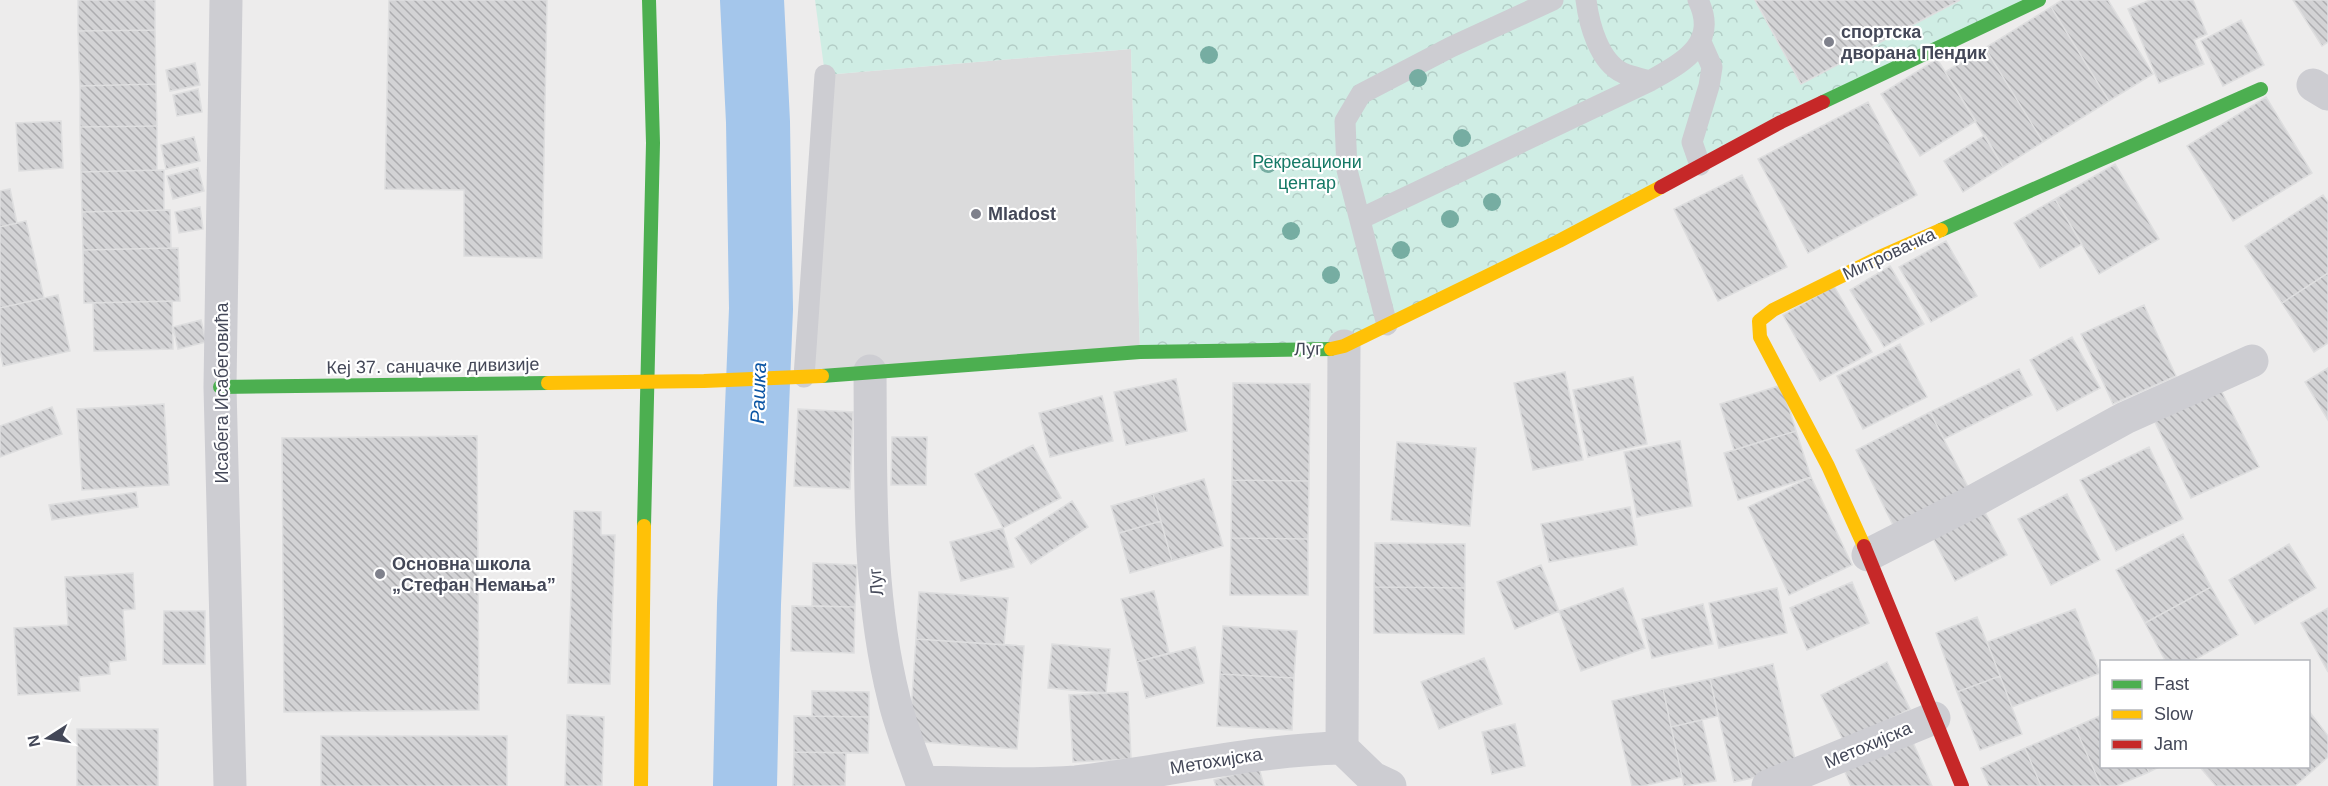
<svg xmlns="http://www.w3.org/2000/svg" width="2328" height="786" font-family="Arial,sans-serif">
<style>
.education{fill:#dbdbdc}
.park{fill:url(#park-crowns)}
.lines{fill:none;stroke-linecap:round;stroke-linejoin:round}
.river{stroke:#a4c6eb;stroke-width:64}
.building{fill:url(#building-back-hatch);stroke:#dededf;stroke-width:1.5}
.lane{stroke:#cdcdd2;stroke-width:21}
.street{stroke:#cdcdd2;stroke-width:33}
.fast{stroke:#4caf50;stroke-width:14}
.slow{stroke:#ffc107;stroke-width:14}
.jam{stroke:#c62828;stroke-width:14}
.tree{fill:#76ada2}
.poi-dot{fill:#7f818c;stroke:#fff;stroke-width:2}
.labels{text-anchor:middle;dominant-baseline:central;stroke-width:4.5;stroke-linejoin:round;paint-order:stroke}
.poi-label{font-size:18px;font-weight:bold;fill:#444858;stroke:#fff;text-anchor:start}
.park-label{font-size:18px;fill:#157966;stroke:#fff}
.street-label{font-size:18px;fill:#444858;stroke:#fff}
.water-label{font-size:20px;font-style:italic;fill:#0b55a4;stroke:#fff}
</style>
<defs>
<pattern id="park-crowns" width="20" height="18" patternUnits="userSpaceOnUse" patternTransform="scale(1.5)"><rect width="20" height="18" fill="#cfede4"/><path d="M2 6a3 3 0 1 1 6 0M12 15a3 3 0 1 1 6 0" fill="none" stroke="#b3cdc6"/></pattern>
<pattern id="building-back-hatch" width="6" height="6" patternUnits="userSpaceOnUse" patternTransform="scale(1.5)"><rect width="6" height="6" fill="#d3d3d5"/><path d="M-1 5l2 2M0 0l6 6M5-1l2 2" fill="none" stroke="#adadb0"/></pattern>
</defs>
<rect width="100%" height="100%" fill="#edecec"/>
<path class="education" d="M1131 49 1140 352 804 377 825 75Z"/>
<path class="park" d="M815 0H2039L1344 346 1140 352 1131 49 825 75Z"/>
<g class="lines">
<path class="river" d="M745 786 749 604 761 309 758 122 752 0"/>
</g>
<path class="building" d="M78 0H155V30L78 31Z
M389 0H547L542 258 464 256V190L385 189Z
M1755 0H1960L1801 84Z
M2062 0H2108L2153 74 2109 101 2051 7Z
M2150 0H2193L2207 34 2194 40 2204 64 2159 83 2128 9Z
M2293 0H2328V42L2322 46Z
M2051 7 2109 101 2043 142 1985 48Z
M2241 20 2264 65 2223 86 2201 41Z
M155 30 156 84 80 86 78 31Z
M1985 48 2043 142 2003 167 1945 72Z
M1937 59 1976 121 1920 156 1881 94Z
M195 63 200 85 170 91 166 70Z
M156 84 157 126 80 127V86Z
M198 89 202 112 177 116 173 95Z
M2266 97 2312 173 2233 221 2187 146Z
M1868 102 1917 195 1808 253 1758 159Z
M61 121 63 168 19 171 16 123Z
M157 126V170L81 172 80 127Z
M1985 135 2003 167 1963 192 1944 161Z
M194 137 200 161 166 169 161 145Z
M2115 164 2159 239 2099 274 2055 199Z
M198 168 204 191 173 199 167 176Z
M164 170V210L82 212 81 172Z
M1742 175 1787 267 1718 301 1674 209Z
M10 189 17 223 0 227V191Z
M2323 195 2328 202V273L2282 303 2245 246Z
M2055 199 2082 244 2040 268 2014 223Z
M200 207 203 229 179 233 175 212Z
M170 210 171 248 83 250 82 212Z
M26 221 44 298 0 308V227Z
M1946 241 1977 296 1931 322 1899 267Z
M178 248 180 301 84 303 83 250Z
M1890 266 1924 324 1884 347 1850 290Z
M2328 273V343L2314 352 2282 303Z
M1834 286 1872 352 1820 381 1783 315Z
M58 295 70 351 3 366 0 350V308Z
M172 301 173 349 94 351 93 303Z
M2144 305 2176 376 2113 404 2081 334Z
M201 320 206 342 178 349 173 327Z
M2072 337 2100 388 2057 411 2030 360Z
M1900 344 1927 397 1863 429 1837 376Z
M2328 368V420L2305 382Z
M2019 369 2032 395 1944 439 1930 412Z
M1565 372 1583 460 1533 470 1514 383Z
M1633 377 1647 444 1588 457 1573 390Z
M1176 379 1187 431 1126 445 1114 392Z
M1233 383 1310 384 1309 481 1232 480Z
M1782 385 1796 431 1734 450 1720 404Z
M2220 388 2259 467 2191 498 2154 420Z
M1102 396 1113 441 1050 457 1039 413Z
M164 404 169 485 82 490 77 409Z
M52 407 62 434 0 457V426Z
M798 409 853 412 850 489 794 486Z
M1930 412 1968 487 1893 525 1856 450Z
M1796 431 1811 477 1738 500 1724 453Z
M477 436 479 710 284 712 282 438Z
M892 437H927L926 485H891Z
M1680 441 1692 506 1637 517 1624 452Z
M1397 442 1476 448 1470 526 1391 520Z
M1033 445 1061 498 1003 528 975 474Z
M2149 447 2183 519 2116 551 2080 480Z
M1811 477 1852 565 1789 595 1748 507Z
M1204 479 1223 546 1172 561 1153 494Z
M1232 480 1309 481 1308 539 1231 538Z
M136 492 138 507 52 520 49 505Z
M1153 494 1161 521 1119 533 1111 506Z
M2067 494 2100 560 2051 585 2018 519Z
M1072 501 1088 527 1031 564 1015 538Z
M1630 507 1637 545 1549 562 1541 524Z
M1984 510 2007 555 1955 581 1932 536Z
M574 511 601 512V535H615L610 684 568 683Z
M1161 521 1172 561 1130 573 1119 533Z
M1003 528 1014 567 961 581 950 542Z
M2183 534 2211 587 2145 623 2116 570Z
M1231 538 1308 539V595H1230Z
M1375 543 1465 544V588L1374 587Z
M2289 544 2316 588 2255 624 2229 580Z
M813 563 857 565 855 607 812 606Z
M1541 565 1559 611 1515 629 1497 582Z
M133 573 135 609 123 610 126 660 109 662 110 674 79 677 80 691 18 695 14 628 68 625 65 577Z
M1852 582 1869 623 1807 650 1790 608Z
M1374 587 1465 588 1464 634 1374 633Z
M2211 587 2238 635 2191 662H2166L2145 623Z
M1623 588 1645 648 1581 671 1559 611Z
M1777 588 1787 633 1719 648 1709 603Z
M1154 591 1169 653 1137 662 1121 599Z
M919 592 1008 598 1004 645 916 639Z
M1703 604 1713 644 1652 658 1642 619Z
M792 606 855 607 854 653 791 651Z
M2328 608V672L2301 623Z
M2075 609 2100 673 2012 707 1987 642Z
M164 611H205V664H163Z
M1977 617 2000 676 1957 692 1936 633Z
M1223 626 1297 631 1294 678 1220 674Z
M916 639 1024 646 1017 749 909 741Z
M1052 644 1110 649 1106 693 1048 688Z
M1195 647 1204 683 1146 698 1137 662Z
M1484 658 1502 704 1439 729 1421 682Z
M1887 662 1910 709 1844 742 1821 695Z
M1773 664 1797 768 1734 782 1710 679Z
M1220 674 1294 678 1292 730 1217 726Z
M2000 676 2022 734 1980 750 1957 692Z
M1710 679 1718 716 1671 727 1663 689Z
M1663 689 1682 777 1643 786H1632L1612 701Z
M812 691 869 692V717L812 716Z
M1128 692 1131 759 1073 762 1069 695Z
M2308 710 2328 736V757L2295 786H2216L2199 766H2308Z
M567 715 604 717 602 786H565Z
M2102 715V766H2146L2149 772 2116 786H2101L2075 727Z
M794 716 869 717 868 753 794 752Z
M1702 720 1716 781 1684 786 1671 727Z
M1515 724 1525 766 1492 774 1482 732Z
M2075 727 2101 786H2041L2025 748Z
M77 729H158V786H77Z
M1909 733 1932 786H1851L1841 763Z
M321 736H507V786H321Z
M2025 748 2041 786H1989L1981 768Z
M794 752 846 753 845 786H793Z
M2146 766H2161L2149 772Z
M1259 768 1264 786H1216L1214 780Z"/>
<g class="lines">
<path class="lane" d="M1586 0C1589 24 1599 62 1623 73 1631 77 1641 78 1650 81
M1700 165 1692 142 1709 86 1712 67 1701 42
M1360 219 1650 81C1683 62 1719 44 1698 0
M1387 325 1347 170 1345 121 1361 94 1451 47 1553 0
M804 377 825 75"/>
<path class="street" d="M226 0 220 387 230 786
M2313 85 2328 94
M870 371C871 481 867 592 894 699 901 729 913 757 923 786
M1868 555 1972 502 2125 418 2252 361
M1342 748 1344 346
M922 782C972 783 1026 786 1076 782 1165 772 1253 750 1342 748L1373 778 1390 786
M1768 786 1934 718"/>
<path class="fast" d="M1823 102 2039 0
M1941 230 2261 89
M822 376 1140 352 1331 349
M220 387 548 383
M644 526 653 143 649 0"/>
<path class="slow" d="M1331 349 1344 346 1559 241 1661 187
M548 383 704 381 822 376
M1864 546 1828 466 1760 337 1759 321 1773 310 1880 257 1941 230
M641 786 644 526"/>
<path class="jam" d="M1661 187 1781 122 1823 102
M1864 546 1962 786"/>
</g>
<g class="tree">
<circle cx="1209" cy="55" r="9"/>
<circle cx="1418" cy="78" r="9"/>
<circle cx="1462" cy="138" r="9"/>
<circle cx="1268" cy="164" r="9"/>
<circle cx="1492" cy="202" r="9"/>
<circle cx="1450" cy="219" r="9"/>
<circle cx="1291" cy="231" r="9"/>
<circle cx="1401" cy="250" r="9"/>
<circle cx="1331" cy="275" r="9"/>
</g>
<g class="poi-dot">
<circle cx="1829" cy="42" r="6"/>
<circle cx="976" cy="214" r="6"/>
<circle cx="380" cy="574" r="6"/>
</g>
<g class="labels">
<g class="poi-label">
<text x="1841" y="32">спортска<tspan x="1841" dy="21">дворана Пендик</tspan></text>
<text x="988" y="214">Mladost</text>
<text x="392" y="564">Основна школа<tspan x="392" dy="21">„Стефан Немања”</tspan></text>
</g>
<g class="park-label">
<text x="1307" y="162">Рекреациони<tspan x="1307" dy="21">центар</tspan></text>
</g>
<g class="street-label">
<text transform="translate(1889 254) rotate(-25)">Митровачка</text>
<text transform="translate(1308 349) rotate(-1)">Луг</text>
<text transform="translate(433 366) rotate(-1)">Кеј 37. санџачке дивизије</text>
<text transform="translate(222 393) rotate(-90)">Исабега Исабеговића</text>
<text transform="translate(876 582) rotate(-95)">Луг</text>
<text transform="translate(1868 745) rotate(-23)">Метохијска</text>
<text transform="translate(1216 761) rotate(-9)">Метохијска</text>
</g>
<g class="water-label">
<text transform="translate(758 393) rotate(-88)">Рашка</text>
</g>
</g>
<rect x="2100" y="660" width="210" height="108" fill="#ffffff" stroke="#b4b6bc" stroke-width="1.5"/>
<rect x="2112" y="680" width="30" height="9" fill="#4caf50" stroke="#b4b6bc" stroke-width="1.5"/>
<text x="2154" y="690" font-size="18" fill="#444858">Fast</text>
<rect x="2112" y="710" width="30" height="9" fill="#ffc107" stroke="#b4b6bc" stroke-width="1.5"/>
<text x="2154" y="720" font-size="18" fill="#444858">Slow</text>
<rect x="2112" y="740" width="30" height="9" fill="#c62828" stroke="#b4b6bc" stroke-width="1.5"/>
<text x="2154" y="750" font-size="18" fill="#444858">Jam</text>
<g transform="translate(48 738) rotate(258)" stroke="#ffffff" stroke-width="4.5" paint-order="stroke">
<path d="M0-4.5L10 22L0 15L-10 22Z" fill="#444858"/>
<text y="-9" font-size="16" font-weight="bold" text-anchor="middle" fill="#444858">N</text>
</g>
</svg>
